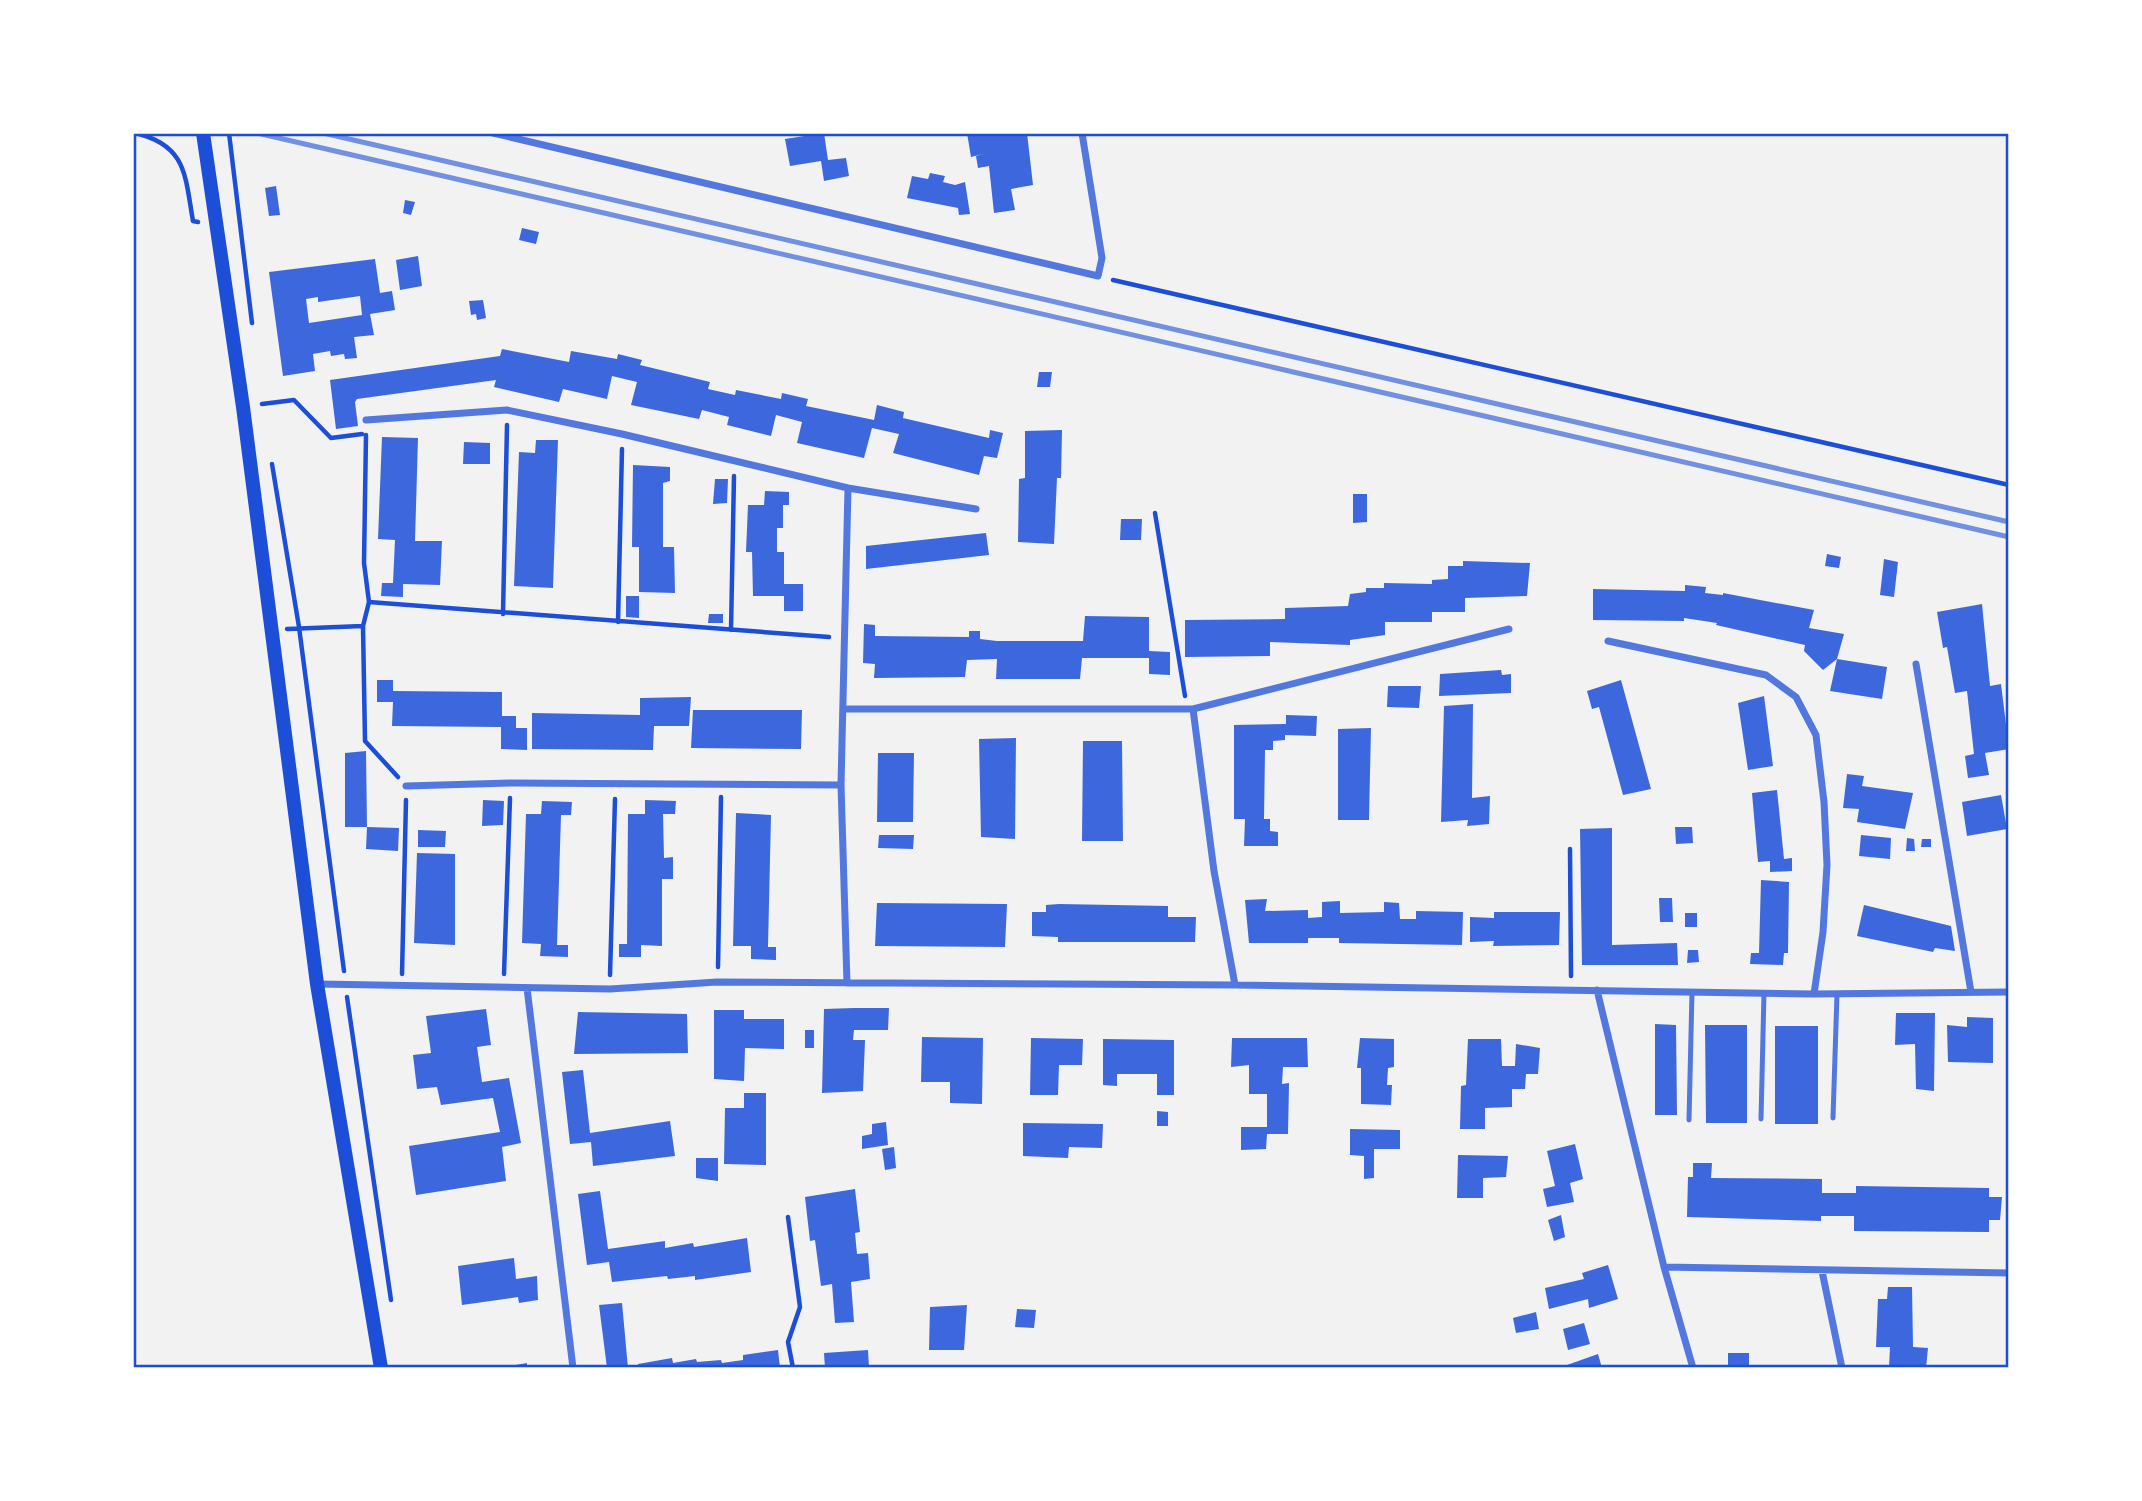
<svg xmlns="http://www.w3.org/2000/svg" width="2142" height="1501" font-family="'Playfair Display',serif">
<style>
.building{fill:#3d67dc;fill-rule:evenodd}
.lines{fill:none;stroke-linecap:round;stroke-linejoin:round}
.path{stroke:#1d4ed8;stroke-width:4.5}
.service{stroke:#5277de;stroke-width:5}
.minor{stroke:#5277de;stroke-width:7}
.secondary{stroke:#1d4ed8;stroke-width:14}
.rail{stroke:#7290e2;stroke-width:5}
.neatline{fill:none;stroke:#1d4ed8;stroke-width:2.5}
</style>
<rect width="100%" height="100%" fill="#f2f2f2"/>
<path class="building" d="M824 133 828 160 846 158 849 176 824 181 821 161 790 166 785 139Z
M967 133H1027L1033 185 1011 189 1015 210 994 213 989 166 978 168 976 156 987 153 971 157Z
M930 173 945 176 943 182 955 185 965 182 970 214 959 215 958 208 907 198 912 176 928 179Z
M276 186 280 215 269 216 265 188Z
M405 200 415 202 411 215 403 213Z
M522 228 539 232 536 244 519 240Z
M418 256 422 286 400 290 396 260Z
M375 259 380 293 392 291 395 310 370 314 374 335 354 337 357 358 345 359 344 354 331 356 330 351 313 354 315 371 283 376 269 272ZM360 296 362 315 309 323 306 299 318 297V302Z
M483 300 486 318 477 320 476 314 471 315 469 301Z
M502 349 569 362 571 351 617 359 618 354 642 360 640 365 710 382 708 389 735 395 736 390 781 399 782 393 808 399 806 406 874 420 877 405 904 412 903 418 989 438 990 430 1003 433 997 458 984 456 979 475 893 453 899 434 872 428 864 458 797 443 802 422 776 415 771 436 727 425 729 417 702 410 699 419 631 405 637 382 612 376 607 399 563 389 559 402 494 387 496 380 357 399 355 402 358 426 336 429 330 380 500 356Z
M1039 372H1052L1050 387H1037Z
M1062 430 1061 478H1057L1054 544 1018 542 1019 479 1025 478V431Z
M382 437 418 438 415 541H442L440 585 403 584V597L381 596 382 583H393L395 540 378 539Z
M536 440H558L553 588 514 586 519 452 535 453Z
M464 442 490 443V464H463Z
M633 465 670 467V481L663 483V547H674L675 593 639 592V547H632Z
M715 479H728L727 503 713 504Z
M765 491 789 492V505H783V528H777V552H784V584H803V611H784V596H753L752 552H746L748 505H764Z
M1353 494H1367V522L1353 523Z
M1121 519H1142L1141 540H1120Z
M986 533 989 555 866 569V546Z
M1827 554 1841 557 1839 568 1825 566Z
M1884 559 1898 562 1894 597 1880 595Z
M1463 561 1530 563 1527 596 1465 598V612H1432V622H1385V635L1350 640V645L1270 642V656L1185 657V620L1285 619V608L1348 606 1350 594 1366 592V588H1384V583L1432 584V580L1448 579V566H1463Z
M1685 585 1706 587 1705 593 1723 595V593L1814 610 1809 628 1844 634 1837 659 1887 667 1882 699 1830 691 1837 659 1823 670 1804 651 1805 645 1716 625 1717 623 1684 618V621L1593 620V589L1685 591Z
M626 596H639V618L626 617Z
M1982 604 1990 686 2001 684 2009 749 1985 753 1989 775 1968 778 1965 756 1974 754 1967 691 1955 693 1947 647 1943 648 1937 612Z
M709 614H723V623H708Z
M1085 616 1149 617V651L1170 652V675L1149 674V658H1082L1080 679H996L997 659 967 660 965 677 874 678 875 664 863 663 864 624 875 625V636L969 637V631H980V639L997 641H1083Z
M1501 670 1502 675 1511 674V693L1439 696 1440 674Z
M377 680H393V691L502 692V716H516V728H527V750L501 749V727L392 726 393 702H377Z
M1621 680 1651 789 1623 795 1599 707 1592 709 1587 691Z
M1388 686H1421L1419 708 1387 707Z
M1764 696 1773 766 1748 770 1738 703Z
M691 697 689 726H654L653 750 532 749V713L640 715V698Z
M1473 704 1472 798 1490 796 1489 824 1467 826 1468 820 1441 822 1444 706Z
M693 710H802L801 749 691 748Z
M1286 715 1317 716 1316 736 1285 735V740L1273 741V750H1265L1264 819H1270V831L1278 832V846H1244L1245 819H1234V725L1286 724Z
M1371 728 1369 820H1338V729Z
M1016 738 1015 839 981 837 979 739Z
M1083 741H1122L1123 841H1082Z
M366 751 367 827 399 828 398 851 366 849 367 827H345V753Z
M878 753H914L913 822H877Z
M1847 774 1864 776 1862 786 1913 793 1905 829 1857 822 1859 809 1843 808Z
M1777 790 1784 859 1792 858V871L1770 872V861L1758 862 1752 793Z
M2001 795 2007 829 1967 836 1962 802Z
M483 800 504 801 503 825 482 826Z
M645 800 676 801 675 814H663L664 858 673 857V879H662V946L641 945V957H619V944H627L628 814H645Z
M542 801 572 802 571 815H561L557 945H568V957L540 956 541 944 522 943 526 814H541Z
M736 813 771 815 768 947H776V960L751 959V946H733Z
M1675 827H1692L1693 843 1676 844Z
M1612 828V945L1677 943 1678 965H1582L1580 829Z
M418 830 446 831 445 847H418Z
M879 835H914L913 849 878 848Z
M1861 835 1891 838 1890 859 1859 856Z
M1907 838 1914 839 1915 851H1906Z
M1922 839H1931V847H1921Z
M417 853 455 854V945L414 943Z
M1761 880 1789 882 1788 953H1784L1783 965 1750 964 1751 953H1759Z
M1659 898H1672L1673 922H1660Z
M1267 899 1265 911 1308 910V918L1322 917V902L1340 901V913L1384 912V902L1399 903 1400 919H1416V911L1463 912 1462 945 1339 943V938H1308V943H1249L1245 900Z
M877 903 1007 904 1005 947 875 946Z
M1059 904 1168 906V917H1196L1195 942H1058V937L1032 936V912H1046V905Z
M1864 905 1951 926 1955 951 1935 948 1933 952 1857 936Z
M1494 912H1560L1559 945 1493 946 1494 941 1470 942V917L1494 918Z
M1685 913H1697V927H1685Z
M1688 950H1698L1699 962 1687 963Z
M854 1008H889L888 1030H854L853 1040H865L863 1091 822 1093 824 1009Z
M486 1009 491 1045 477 1047 482 1082 509 1078 521 1143 502 1147 506 1181 416 1195 409 1146 500 1132 493 1098 441 1105 437 1087 417 1089 413 1055 431 1053 426 1016Z
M714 1010H744V1019H784V1049L745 1048 744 1081 714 1079Z
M578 1012 687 1014 688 1053 574 1054Z
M1896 1013H1935L1934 1091 1916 1089 1915 1044 1895 1045Z
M1967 1017 1993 1018V1063L1948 1062 1947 1025 1967 1027Z
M1655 1024 1676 1025 1677 1115H1655Z
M1705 1025H1747V1123H1706Z
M1775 1026H1818V1124H1775Z
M805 1030H814V1048H805Z
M922 1037 983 1038 982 1104 950 1103V1082H921Z
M1031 1038 1083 1039 1082 1065H1059L1058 1095H1030Z
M1232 1038H1307L1308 1067H1283L1282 1084 1289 1083 1288 1134H1267L1266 1149 1241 1150V1127H1267V1094H1249V1065L1231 1067Z
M1360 1038 1394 1039V1067L1388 1068 1387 1085H1392L1391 1105 1361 1104V1068H1357Z
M1103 1039 1174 1040V1095H1157V1074H1117V1086L1103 1085Z
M1468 1039H1501L1502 1066H1515L1516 1044 1540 1048 1538 1074H1526L1525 1089H1512V1107L1485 1108V1129H1460L1461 1086 1466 1085Z
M583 1070 590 1133 670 1121 675 1156 593 1166 591 1142 570 1144 562 1072Z
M744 1093H766V1165L724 1164 725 1108H744Z
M1157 1111 1168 1112V1126H1157Z
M886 1122 888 1145 862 1149V1136L872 1134V1124Z
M1023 1123 1103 1124 1102 1148 1069 1147 1068 1158 1023 1156Z
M1350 1129 1400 1130V1149H1374V1178L1364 1179V1156L1350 1155Z
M1575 1144 1583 1179 1570 1183 1574 1202 1547 1207 1543 1189 1555 1186 1547 1151Z
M894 1147 896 1168 885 1170 882 1149Z
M1458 1155 1508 1156 1506 1177 1483 1178V1198H1457Z
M696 1158H718V1181L696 1178Z
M1693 1163H1712L1711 1178 1822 1179V1193H1856V1186L1989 1188V1197H2002L2000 1220H1989V1232L1854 1231V1216H1821V1221L1687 1217 1688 1177H1693Z
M855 1189 860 1232 855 1233 857 1254 868 1253 870 1279 851 1282 854 1322 835 1323 832 1284 821 1286 815 1240 810 1241 805 1197Z
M600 1191 608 1249 665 1241V1248L693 1243 694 1247 747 1238 751 1272 695 1280V1276L668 1279 667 1276 612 1282 609 1262 587 1265 578 1194Z
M1561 1215 1565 1237 1554 1241 1548 1220Z
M514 1258 516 1279 537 1276 538 1300 519 1303 518 1297 462 1305 458 1266Z
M1608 1265 1618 1299 1589 1308 1588 1299 1549 1309 1545 1288 1584 1279 1582 1273Z
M1888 1287H1912L1913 1347 1928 1348 1926 1368H1889L1890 1347H1876L1878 1299H1887Z
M622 1303 628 1368H607L599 1305Z
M967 1305 964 1350H929L930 1307Z
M1017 1309 1036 1310 1034 1328 1015 1327Z
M1536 1312 1539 1329 1516 1333 1513 1318Z
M1584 1323 1590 1344 1568 1350 1563 1329Z
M778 1350 780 1368H638V1364L672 1358 673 1363 696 1359 697 1362 721 1360 722 1363 743 1360V1355Z
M868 1350 869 1368H825L824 1353Z
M1728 1353H1749V1368H1728Z
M1598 1354 1602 1368H1568L1567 1365Z
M527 1363V1368H503V1367Z"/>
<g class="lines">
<path class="path" d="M135 133C187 145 185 176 193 221L198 222
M229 133 252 323
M1113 280 2009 485
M262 404 294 400 331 438 362 434
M366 435 364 563 369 602 363 626 365 741 398 777
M272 464 299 627 344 971
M1155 513 1185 696
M369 602 829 637
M503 614 507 425
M618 622 622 449
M287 629 363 626
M731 630 734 476
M1570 849 1571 976
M718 967 721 797
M402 974 406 800
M504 974 510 798
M610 975 615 799
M347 997 391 1300
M788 1217 800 1307 788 1342 793 1368"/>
<path class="service" d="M1833 1118 1837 994
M1761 1119 1764 993
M1689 1120 1692 992"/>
<path class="minor" d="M493 133 1098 276 1102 258 1082 133
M366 420 507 410 622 434 848 488
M1608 641 1766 675 1796 697 1816 735 1824 802 1827 865 1823 932 1814 994
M1916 664 1971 992
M844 709H1193
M406 786 510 783 841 785
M847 983 841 785 848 488 976 509
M317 984 610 989 717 982 1235 985 1814 994 2009 992
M1235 985 1214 871 1193 709 1509 629
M527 988 573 1368
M1597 990 1664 1267 1693 1368
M1664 1267 2009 1273
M1822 1271 1842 1368"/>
<path class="secondary" d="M203 133 243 407 317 984 381 1368"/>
<path class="rail" d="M257 133 2009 537
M323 133 2009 522"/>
</g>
<rect width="2142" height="1501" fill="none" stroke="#ffffff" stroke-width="270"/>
<rect x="135" y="135" width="1872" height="1231" class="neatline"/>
</svg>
